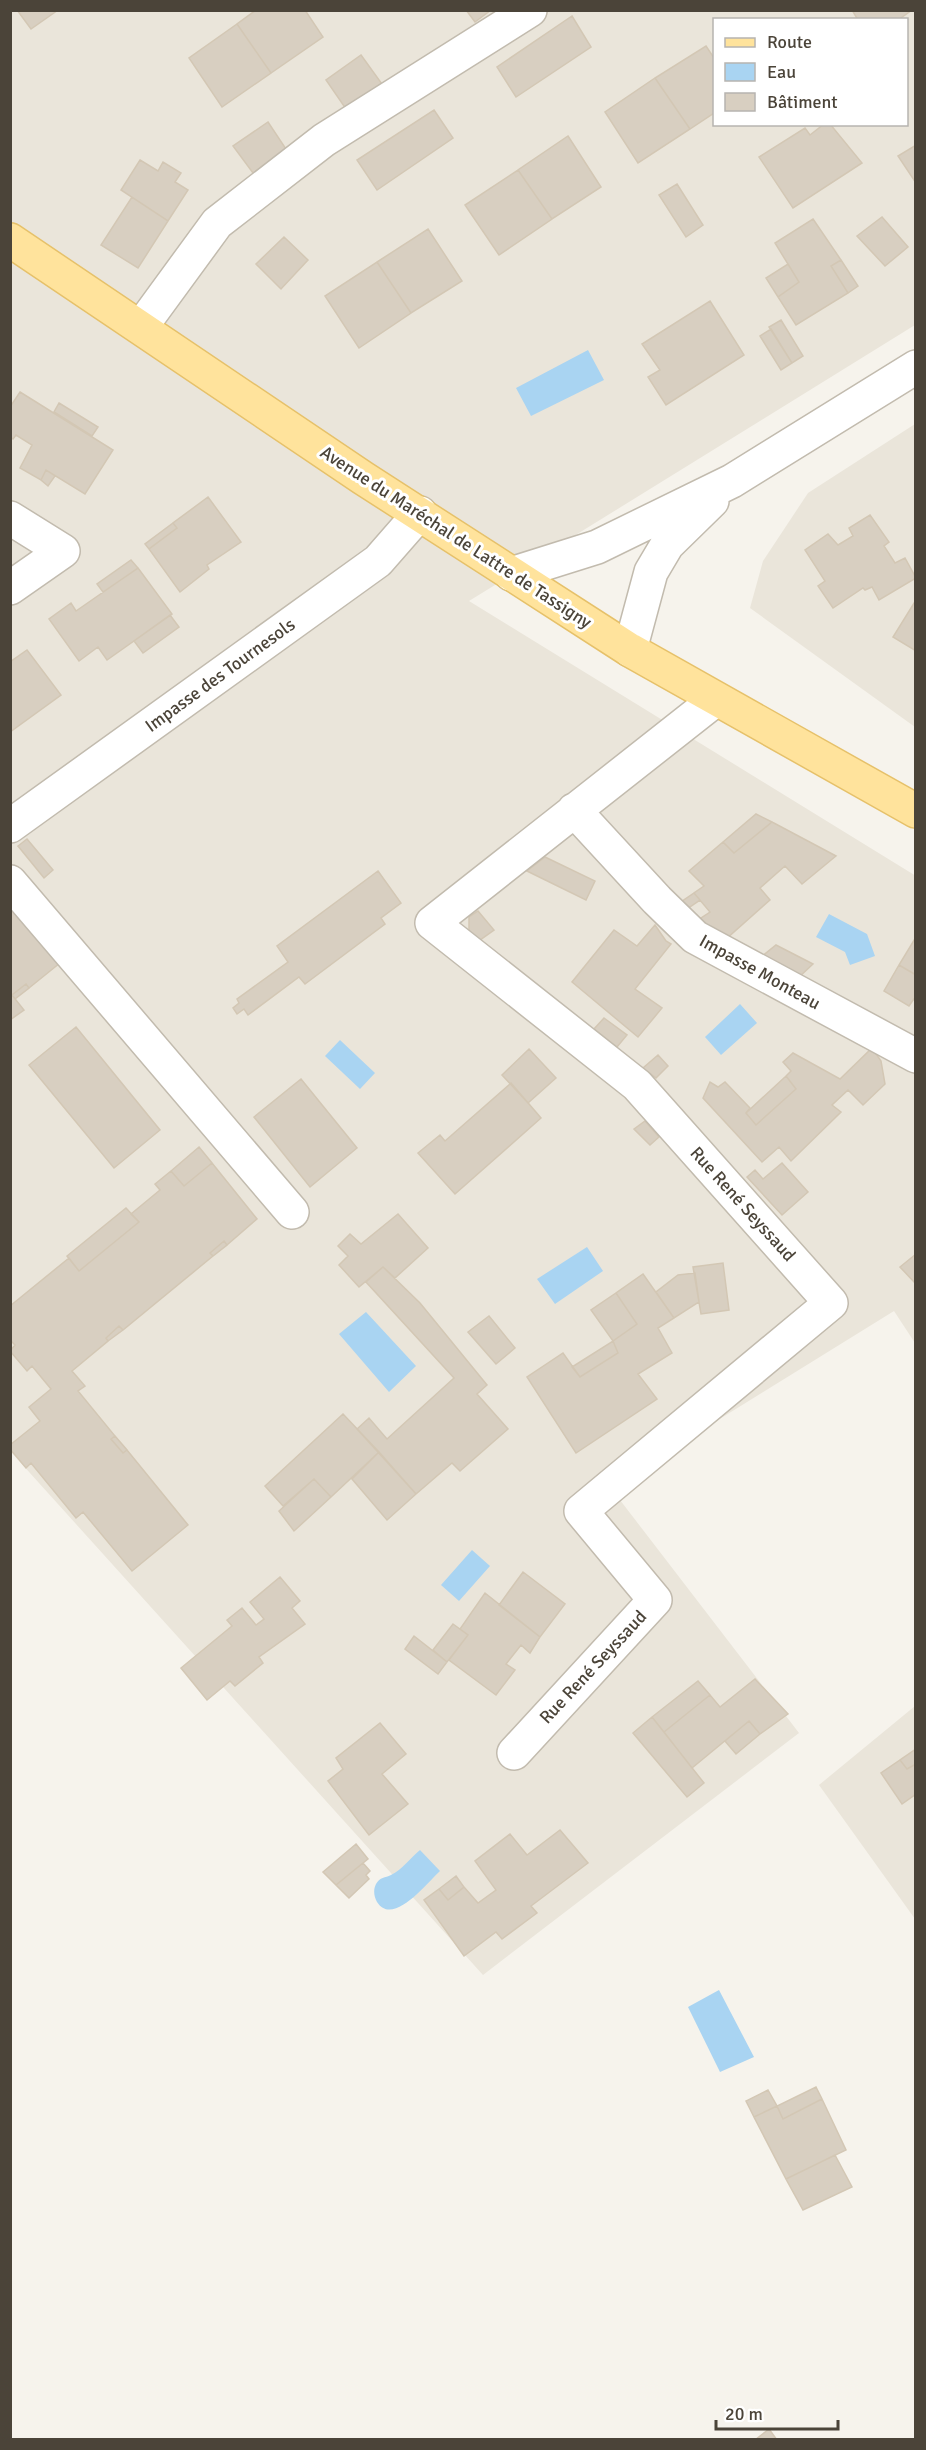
<svg xmlns="http://www.w3.org/2000/svg" width="926" height="2450" font-family="Signika,sans-serif">
<style>
.residential{fill:#eae5da;fill-rule:evenodd}
.water{fill:#a9d4f2}
.building{fill:#d8cfc1;stroke:#d3c7b4;stroke-width:1.5}
.lines{fill:none;stroke-linecap:round;stroke-linejoin:round}
.minor-casing{stroke:#c2bbae;stroke-width:36}
.major-casing{stroke:#e6c16a;stroke-width:36}
.minor{stroke:#fff;stroke-width:33}
.major{stroke:#ffe39c;stroke-width:33}
.labels{text-anchor:middle;dominant-baseline:central;stroke-width:6;stroke-linejoin:round;paint-order:stroke}
.street-label{font-size:18px;fill:#4b4439;stroke:#fff}
</style>
<rect width="100%" height="100%" fill="#f6f3ec"/>
<path class="residential" d="M10 11H915V325L469 601 916 876 915 1343 894 1311 610 1487 799 1733 483 1975 11 1452ZM714 20H906V124H714Z
M915 424V727L750 608 763 561 808 493Z
M915 1706V1919L819 1785Z"/>
<path class="water" d="M588 350 604 380 531 416 516 388Z
M829 914 867 934 875 956 850 965 845 952 816 937Z
M740 1004 757 1023 721 1055 705 1037Z
M340 1040 375 1073 360 1089 325 1056Z
M587 1247 603 1271 555 1304 537 1279Z
M366 1312 416 1366 389 1392 339 1334Z
M472 1550 490 1566 459 1601 441 1585Z
M420 1850 440 1871C427 1883 393 1927 377 1902 374 1897 373 1890 376 1884 380 1877 385 1878 391 1875 402 1870 411 1857 420 1850Z
M719 1990 754 2057 720 2072 688 2007Z"/>
<path class="building" d="M17 10H58L31 29Z
M256 10H305L323 37 271 73 237 24Z
M466 10H491L475 22Z
M852 10H912L898 20H858Z
M572 16 591 47 516 97 497 67Z
M237 24 271 73 222 107 189 58Z
M706 46 714 58V113L690 129 655 78Z
M361 55 382 84 346 109 326 80Z
M655 78 690 129 638 163 605 112Z
M434 110 453 138 377 190 357 160Z
M268 122 286 149 253 173 233 146Z
M824 124H830L862 163 793 208 759 157 805 128 810 135Z
M568 136 601 187 552 219 518 170Z
M916 145V183L898 156Z
M140 160 158 171 163 162 181 173 175 182 188 190 168 221 121 190Z
M518 170 552 219 499 255 465 205Z
M677 184 703 225 686 237 659 195Z
M132 197 168 221 138 268 101 245Z
M882 217 908 247 885 266 857 236Z
M813 219 841 260 831 266 848 293 796 325 778 297 799 282 775 243Z
M428 229 462 281 411 313 377 262Z
M284 237 308 260 281 289 256 264Z
M841 260 858 286 848 293 831 266Z
M377 262 411 313 359 348 325 296Z
M788 264 799 282 778 297 766 278Z
M710 301 744 355 666 405 648 377 660 370 642 344Z
M781 320 803 356 792 363 769 327Z
M771 329 792 363 781 370 760 336Z
M20 392 113 450 85 494 46 470 41 480 20 468 32 445 16 435 13 439 10 437V407Z
M59 403 98 427 92 436 54 412Z
M46 470 55 476 48 486 41 480Z
M208 497 241 542 207 565 209 569 180 592 149 549 177 528 173 523Z
M870 515 889 542 884 546 895 563 905 558 916 578 879 600 872 587 865 590 863 588 833 608 818 586 825 581 805 550 828 534 838 545 853 536 849 528Z
M173 523 177 528 149 549 145 544Z
M131 560 138 568 103 592 97 584Z
M138 568 172 614 107 660 98 647 79 661 49 619 71 603 76 611Z
M916 600V651L893 637Z
M170 615 179 627 143 653 134 641Z
M27 650 61 695 10 732V662Z
M756 814 772 822 734 853 723 842Z
M772 822 836 856 802 884 785 866 760 888 770 900 726 939 695 922 710 912 694 893 704 886 689 871 723 842 734 853Z
M27 839 53 870 44 878 18 846Z
M545 857 595 881 586 900 527 871Z
M378 871 401 903 381 918 385 924 305 984 299 977 248 1015 244 1009 237 1014 233 1008 239 1003 237 999 288 962 277 946Z
M694 893 700 900 684 911 678 904Z
M14 906 60 963 29 988 26 984 12 995 24 1010 10 1020V909Z
M478 911 494 930 480 940 469 932V917Z
M655 925 666 941 671 944 635 989 662 1008 638 1037 572 982 614 930 637 946Z
M916 937V975L899 965Z
M776 945 813 964 799 977 761 957Z
M899 965 916 975V996L909 1006 884 991Z
M26 984 29 988 15 999 12 995Z
M604 1018 627 1035 617 1047 594 1029Z
M76 1027 160 1130 114 1168 29 1065Z
M872 1048 881 1061 885 1084 863 1105 848 1090 832 1105 841 1112 791 1161 779 1147 762 1162 703 1098 710 1082 718 1087 725 1082 750 1108 746 1113 756 1125 796 1089 786 1076 791 1071 783 1062 793 1053 840 1079Z
M529 1049 556 1078 528 1103 502 1075Z
M658 1055 668 1066 656 1078 643 1068Z
M786 1076 796 1089 756 1125 746 1113Z
M301 1079 357 1148 310 1187 254 1117Z
M511 1083 541 1118 455 1194 418 1153 440 1135 445 1141Z
M645 1121 659 1137 650 1145 634 1129Z
M199 1147 212 1163 184 1186 171 1171Z
M212 1163 257 1219 227 1245 224 1241 210 1253 213 1256 123 1330 119 1326 106 1338 108 1341 72 1371 85 1386 78 1391 115 1436 111 1439 123 1453 127 1450 188 1525 132 1571 83 1512 76 1518 31 1463 26 1468 10 1449V1445L40 1421 29 1407 51 1389 32 1366 27 1371 10 1351 15 1345 10 1340V1306L69 1258 79 1271 139 1222 131 1214 160 1190 155 1184 171 1171 184 1186Z
M782 1163 808 1192 782 1215 747 1177 755 1170 763 1179Z
M126 1208 139 1222 79 1271 67 1256Z
M398 1214 428 1248 395 1278 383 1267 359 1287 339 1265 348 1256 338 1246 350 1234 361 1244Z
M224 1241 227 1245 213 1256 210 1253Z
M916 1254V1284L900 1267Z
M723 1263 729 1310 701 1314 693 1267Z
M383 1267 420 1303 487 1385 477 1394 508 1429 460 1471 452 1463 416 1494 357 1429 369 1418 387 1439 454 1378 366 1282Z
M695 1273 699 1302 674 1318 656 1292 678 1275Z
M643 1274 674 1318 658 1328 672 1353 638 1374 657 1399 576 1453 527 1377 563 1353 580 1377 618 1353 613 1341 637 1324 616 1293Z
M616 1293 637 1324 613 1341 591 1310Z
M489 1316 515 1348 496 1364 468 1332Z
M119 1326 123 1330 108 1341 106 1338Z
M613 1341 618 1353 580 1377 572 1367Z
M343 1414 379 1452 331 1497 314 1479 283 1506 265 1486Z
M115 1436 127 1450 123 1453 111 1439Z
M379 1452 416 1494 387 1520 352 1479Z
M314 1479 331 1497 294 1531 279 1511Z
M523 1572 565 1604 540 1637 499 1605Z
M280 1577 300 1601 292 1608 305 1624 259 1657 263 1663 235 1686 230 1681 207 1700 181 1668 232 1626 227 1620 242 1608 256 1625 264 1619 250 1602Z
M485 1593 540 1637 530 1653 521 1645 506 1664 515 1670 496 1695 449 1660 468 1635 460 1629Z
M453 1624 468 1635 447 1662 433 1650Z
M414 1636 447 1662 438 1674 405 1649Z
M755 1679 788 1714 760 1734 749 1721 692 1768 664 1732 710 1695 720 1707Z
M698 1681 710 1695 664 1732 652 1717Z
M652 1717 704 1783 687 1797 633 1733Z
M749 1721 760 1734 736 1754 725 1741Z
M380 1723 406 1754 382 1774 408 1804 369 1835 328 1781 343 1769 336 1758Z
M916 1749V1764L907 1769 900 1760Z
M900 1760 907 1769 916 1764V1794L902 1804 881 1773Z
M560 1830 588 1863 531 1906 537 1913 502 1939 496 1932 464 1956 424 1900 439 1889 448 1900 464 1887 478 1903 496 1890 475 1861 510 1834 527 1855Z
M356 1844 368 1859 336 1885 323 1872Z
M363 1863 370 1871 366 1875 369 1879 349 1898 336 1885Z
M456 1876 464 1887 448 1900 439 1889Z
M816 2087 822 2099 783 2119 777 2106Z
M768 2090 777 2106 754 2117 746 2101Z
M822 2099 846 2150 786 2179 754 2117 777 2106 783 2119Z
M835 2155 852 2187 803 2210 786 2179Z
M769 2429 777 2440H755Z"/>
<g class="lines">
<g class="minor-casing">
<path id="minor" d="M141 327 217 223 324 140 530 10
M10 518 63 551 10 588
M511 574 597 547 732 481 916 367
M630 650 651 572 667 545 712 501
M574 810 657 900 695 937 916 1056
M10 826 378 561 420 513
M10 882 292 1212
M514 1753 655 1600 581 1511 831 1303 637 1085 432 923 715 700"/>
</g>
<g class="major-casing">
<path id="major" d="M10 240 363 478 630 650 916 811"/>
</g>
<use href="#minor" class="minor"/>
<use href="#major" class="major"/>
</g>
<g class="labels">
<g class="street-label">
<text transform="translate(456 537) rotate(33)">Avenue du Maréchal de Lattre de Tassigny</text>
<text transform="translate(220 675) rotate(-36)">Impasse des Tournesols</text>
<text transform="translate(760 972) rotate(29)">Impasse Monteau</text>
<text transform="translate(743 1204) rotate(48)">Rue René Seyssaud</text>
<text transform="translate(593 1667) rotate(-47)">Rue René Seyssaud</text>
</g>
</g>
<rect width="926" height="2450" fill="none" stroke="#4b4439" stroke-width="24"/>
<rect x="713" y="18" width="195" height="108" fill="#ffffff" stroke="#b7b4b0" stroke-width="1.5"/>
<rect x="725" y="38" width="30" height="9" fill="#ffe39c" stroke="#b7b4b0" stroke-width="1.5"/>
<text x="767" y="48" font-size="18" fill="#4b4439">Route</text>
<rect x="725" y="63" width="30" height="18" fill="#a9d4f2" stroke="#b7b4b0" stroke-width="1.5"/>
<text x="767" y="78" font-size="18" fill="#4b4439">Eau</text>
<rect x="725" y="93" width="30" height="18" fill="#d8cfc1" stroke="#b7b4b0" stroke-width="1.5"/>
<text x="767" y="108" font-size="18" fill="#4b4439">Bâtiment</text>
<path d="M716 2420v9h122v-9" fill="none" stroke="#4b4439" stroke-width="3"/>
<text x="725" y="2420" font-size="18" fill="#4b4439" stroke="#ffffff" stroke-width="4.5" paint-order="stroke">20 m</text>
</svg>
